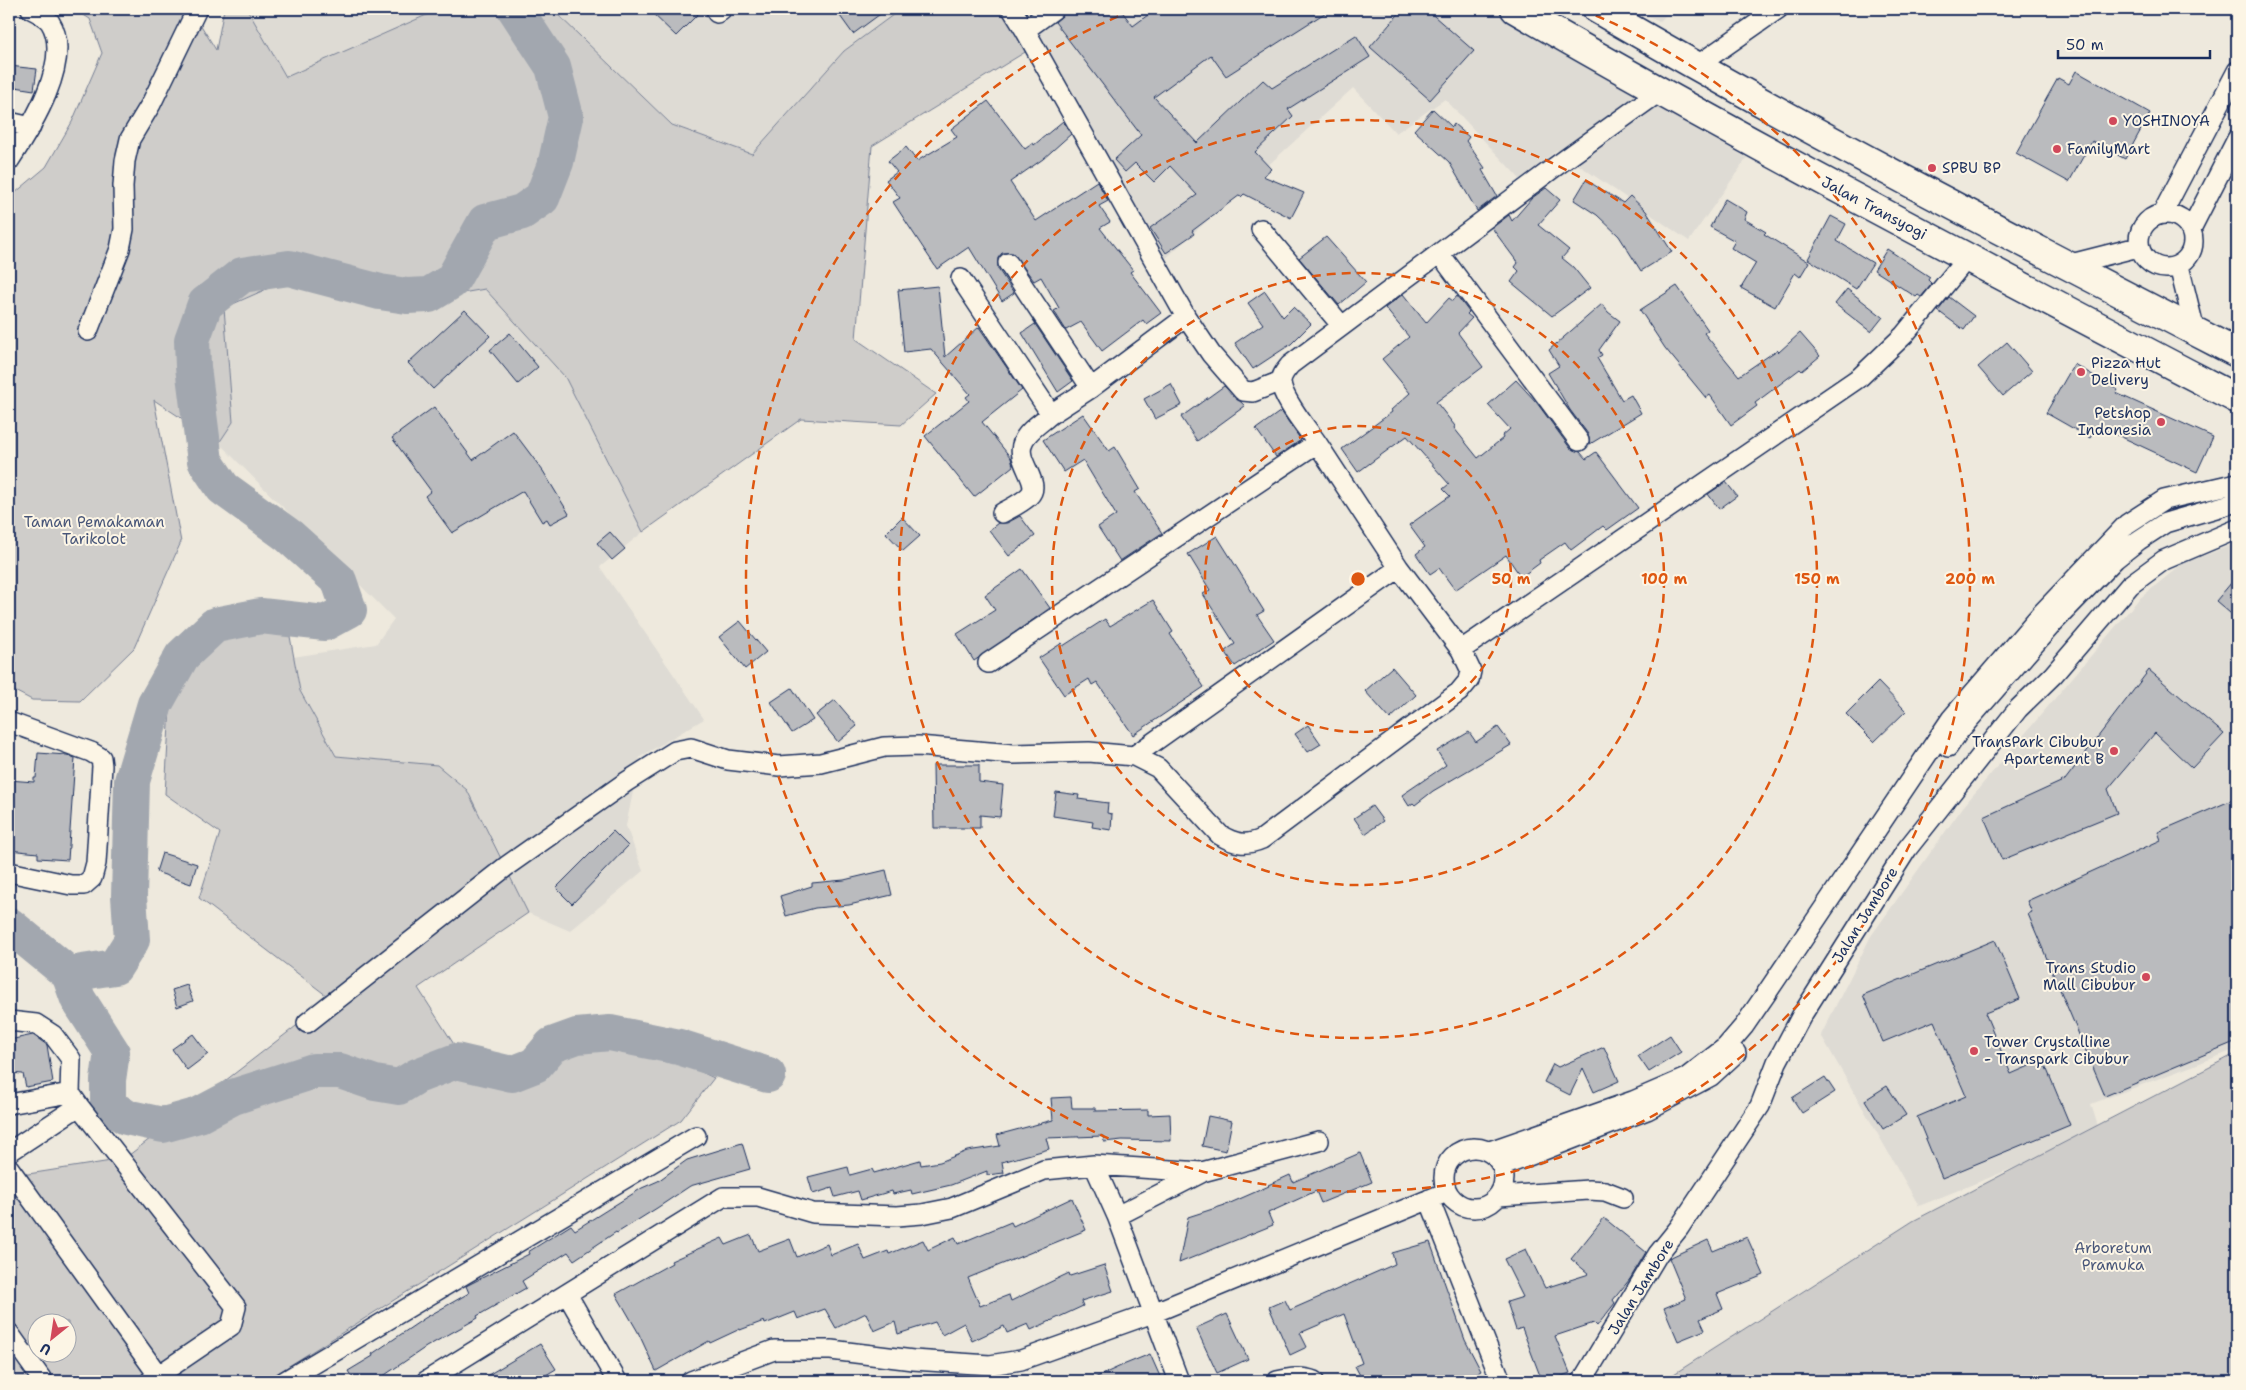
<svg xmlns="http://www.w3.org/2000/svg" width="2246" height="1390" font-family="'Shantell Sans',sans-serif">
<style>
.built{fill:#dedbd4}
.green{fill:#cfcdca;stroke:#757e94;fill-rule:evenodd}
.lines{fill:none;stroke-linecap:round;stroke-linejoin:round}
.river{stroke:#a2a7af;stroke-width:36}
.building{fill:#babbbe;stroke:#1b2f5e}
.minor-casing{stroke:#1b2f5e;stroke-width:22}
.trunk-casing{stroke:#1b2f5e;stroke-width:31}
.minor{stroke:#fcf5e5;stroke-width:19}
.trunk{stroke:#fcf5e5;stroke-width:28}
.ring{fill:none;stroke:#de5710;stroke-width:2.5;stroke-dasharray:9 6}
.poi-dot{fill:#d1495b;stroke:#fcf5e5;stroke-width:2}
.labels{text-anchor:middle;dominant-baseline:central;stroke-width:4;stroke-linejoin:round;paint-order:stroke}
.poi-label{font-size:15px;fill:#1b2f5e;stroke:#fcf5e5;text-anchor:start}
.street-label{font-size:15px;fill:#1b2f5e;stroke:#fcf5e5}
.park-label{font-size:15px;fill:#485679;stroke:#fcf5e5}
.centre{fill:#de5710;stroke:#fcf5e5;stroke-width:2.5}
.ring-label{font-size:15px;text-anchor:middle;font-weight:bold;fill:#de5710;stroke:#fcf5e5;stroke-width:4;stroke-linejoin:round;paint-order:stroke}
</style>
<rect width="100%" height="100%" fill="#eee9dd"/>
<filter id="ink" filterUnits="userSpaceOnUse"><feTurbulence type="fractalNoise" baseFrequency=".02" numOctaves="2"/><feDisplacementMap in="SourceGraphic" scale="10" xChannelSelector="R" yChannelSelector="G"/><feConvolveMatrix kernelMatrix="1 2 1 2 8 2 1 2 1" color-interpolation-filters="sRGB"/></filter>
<g filter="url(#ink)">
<path class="built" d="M247 9H439L286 77Z
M552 9H901L844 51 752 154 672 125Z
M1016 9H1489L1747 158 1689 241 1557 150 1520 179 1445 99 1396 133 1353 88 1152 271Z
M1638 9H1672L1659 22Z
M298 275 388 306 485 289 565 377 643 532 600 567 704 719 640 757 626 826 643 871 570 931 528 913 467 790 437 765 336 756 300 691 293 657 376 644 394 619 219 443 233 422 224 308Z
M2237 543V1049L2091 1104 2100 1133 1919 1206 1821 1035 1871 936 1963 807 2139 599 2182 564Z"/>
<path class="green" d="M74 9H191L216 50 224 9H247L286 77 440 9H552L672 125 752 154 844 51 901 9H1016L1035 46 872 146 856 339 936 394 901 425 801 419 643 532 565 377 485 289 388 306 298 275 224 308 233 422 219 443 154 400 181 542 134 648 80 701 32 700 9 688V198L46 167 72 122 102 53 90 19Z
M224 623 289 631 300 691 336 756 437 765 467 790 528 913 418 988 473 1074 632 1039 714 1078 681 1120 265 1381H9V1177L124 1159 331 999 199 898 220 833 165 794 171 690ZM38 1322H68V1352H38Z
M2237 1053V1381H1663L1913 1221Z"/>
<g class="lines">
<path class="river" d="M9 925 69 974 78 999 112 1052 108 1080V1105L126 1117 163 1125 199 1115 233 1097 314 1071H340L375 1083 399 1087 417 1076 456 1061 512 1074 535 1065 552 1045 577 1036 610 1033 679 1047 768 1075
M69 974 115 967 132 940 129 896 132 781 155 704 182 656 215 625 261 616 325 623 349 610 339 581 289 536 223 488 205 461 193 367 192 340 205 304 242 275 289 268 380 292 407 296 429 295 452 281 485 222 522 212 542 198 556 162 566 117 553 67 515 9"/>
</g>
<path class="building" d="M648 9H703L676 36Z
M835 9H887L853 34Z
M1065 9H1120L1133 26 1156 9H1331L1226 76 1211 55 1154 97 1197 143 1263 80 1272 88 1356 35 1370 57 1288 109 1293 116 1255 152 1271 169 1263 176 1304 193 1291 218 1244 194 1241 197 1240 195 1192 231 1194 234 1166 253 1150 228 1197 195 1170 166 1154 182 1135 163 1125 172 1114 160 1141 135 1055 22 1064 14Z
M1403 9H1426L1474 51 1430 100 1370 47Z
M9 66 37 69 34 90 9 86Z
M2076 71 2150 113 2125 159 2092 141 2069 182 2016 153 2058 78 2069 84Z
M988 101 1025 149 1033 143 1034 145 1063 121 1071 134 1043 159 1010 182 1036 221 1097 181 1108 201 1099 206 1110 222 1100 228 1133 270 1130 272 1161 313 1146 324 1143 320 1102 351 1081 322 1066 330 1054 311 1059 308 1041 277 1034 281 1013 253H1002L998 258V269L1014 293 1002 301 969 247 937 269 893 202 900 198 886 180 897 172 888 161 906 147 917 161 957 137 951 129Z
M1433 109 1452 127 1454 124 1469 137 1466 141 1485 168 1482 170 1497 196 1477 211 1449 162 1414 130Z
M1586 180 1623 203 1630 196 1646 211 1672 252 1641 271 1619 236 1597 215 1574 200Z
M1546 188 1560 200 1538 225 1569 250 1562 258 1573 267 1590 288 1552 316 1511 282 1519 271 1515 267 1518 263 1492 228 1509 215 1512 221 1532 198Z
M1725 199 1747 212 1744 219 1766 232 1764 234 1809 262 1800 277 1795 273 1775 307 1741 288 1756 263 1731 248 1735 241 1710 227Z
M1831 216 1846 224 1837 241 1873 263 1856 289 1808 259Z
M1326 237 1366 282 1339 305 1299 258Z
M1887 249 1930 277 1928 280 1932 284 1921 297 1918 295 1916 297 1874 270Z
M938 286 945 357 979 327 1022 390 982 422 1011 458 1013 466 974 497 925 436 969 401 966 397 970 394 931 349 904 352 898 290Z
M1677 286 1708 330 1704 333 1739 376 1777 350 1779 352 1800 333 1820 356 1802 371 1800 369 1755 403 1757 406 1731 425 1710 395 1706 398 1665 348 1640 310Z
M1847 289 1883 317 1871 332 1835 304Z
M1265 291 1283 317 1293 307 1311 324 1291 344 1253 369 1235 343 1263 324 1248 303Z
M1403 294 1426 323 1449 298 1453 301 1457 296 1469 312 1467 314 1472 318 1458 333 1483 367 1436 402 1455 426 1454 428 1478 458 1503 438 1502 436 1510 429 1488 405 1516 380 1537 403 1570 448 1580 452 1586 459 1596 452 1638 508 1607 530 1603 526 1571 550 1565 542 1539 560 1540 563 1521 577 1506 555 1455 590 1439 568 1430 574 1416 554 1425 547 1409 525 1450 496 1443 489 1449 484 1407 436 1358 472 1342 449 1392 412 1391 410 1410 393 1382 359 1409 337 1385 308Z
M1949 297 1974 316 1964 330 1938 311Z
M1602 304 1608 312 1620 321 1599 350 1602 355 1597 358 1622 400 1631 395 1641 413 1590 444 1588 434 1570 410 1548 373 1559 366 1549 350Z
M465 310 490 336 433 389 408 363Z
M1035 324 1073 381 1058 392 1022 333Z
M510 333 538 367 518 384 490 350Z
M2007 342 2032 371 2003 396 1978 367Z
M2074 364 2118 390 2116 393 2213 437 2197 472 2098 426 2090 438 2046 413Z
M1171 384 1182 405 1155 419 1144 399Z
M1224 386 1245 406 1197 441 1181 417Z
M434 407 473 460 513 431 543 471 569 514 550 524 547 519 542 522 523 491 452 533 425 496 431 491 392 438Z
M1281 411 1301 440 1276 457 1256 429Z
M1083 414 1109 451 1115 447 1140 489 1135 492 1162 533 1120 561 1098 527 1116 515 1083 460 1064 472 1043 440Z
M1726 482 1737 496 1719 509 1708 494Z
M1020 516 1035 536 1009 556 989 530 998 523H1007Z
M902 517 920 536 903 551 886 533Z
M610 532 625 549 612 560 597 543Z
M1217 536 1264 611 1257 615 1274 640 1235 666 1225 651 1235 644 1203 594 1210 590 1188 554Z
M1022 569 1050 608 974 661 957 634 995 610 985 595Z
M2237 576V619L2216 601Z
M1153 600 1173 632 1170 634 1204 687 1133 735 1097 682 1092 685 1089 679 1064 695 1039 658 1062 643 1063 646 1105 619 1110 626Z
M740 621 766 652 745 669 719 637Z
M1392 667 1416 695 1390 719 1365 691Z
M2149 670 2224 734 2192 768 2155 733 2108 789 2117 813 2002 860 1984 817 2065 780Z
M1878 682 1906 711 1874 742 1846 714Z
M792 688 813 720 792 733 771 702Z
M835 700 857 726 838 742 816 715Z
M1308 725 1321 744 1308 752 1295 734Z
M1498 727 1511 745 1433 791 1415 805 1413 803 1409 806 1402 795 1446 765 1437 751 1469 732 1476 742Z
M38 753 67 755 75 758 68 860 38 858V853L9 850V780L34 782V778H36Z
M933 765H979V782L1003 785 1000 817 980 815V828H934Z
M1056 792 1079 795 1078 799 1108 803 1107 813 1112 814 1111 830 1092 827 1093 822 1053 816Z
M2237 798V1041L2105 1096 2028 914 2032 912 2027 901 2161 840 2158 832Z
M1372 806 1383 821 1365 834 1354 818Z
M613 831 628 846 572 904 556 888Z
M162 853 197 864 191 884 156 872Z
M886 870 892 895 849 905 815 908 786 916 780 896 812 886V883L844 880Z
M1995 940 2020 999 1985 1013 2011 1074 2043 1060 2070 1125 1942 1178 1917 1117 1966 1096 1934 1021 1883 1042 1863 995Z
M187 985 193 1001 177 1007 172 990Z
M193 1034 208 1054 187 1070 172 1049Z
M33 1035 47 1045 53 1082 26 1087 23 1074 9 1073V1040Z
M1670 1035 1681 1052 1649 1072 1638 1056Z
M1604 1047 1619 1081 1594 1092 1583 1068 1570 1095 1544 1082 1553 1064 1558 1067Z
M1825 1077 1835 1092 1802 1113 1792 1098Z
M1887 1086 1906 1115 1883 1129 1865 1100Z
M1071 1097 1072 1108H1095V1111L1148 1110V1115L1170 1114 1171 1141 1122 1140 1104 1142 1103 1136 1046 1138 1049 1149 1002 1162 1004 1173 987 1175V1171L951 1185 912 1194 911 1190 893 1194 892 1191 861 1200 858 1191 835 1197 832 1188 813 1194 808 1177 848 1167 850 1175 872 1169 874 1173 920 1160 921 1165 940 1162 967 1151 1000 1146 997 1135 1053 1120 1051 1098Z
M1208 1116 1232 1121 1226 1151 1202 1146Z
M742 1143 750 1169 690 1186 657 1208 617 1233 616 1232 574 1260 568 1252 522 1281 526 1288 477 1316 478 1318 426 1347 376 1381H354L348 1371 373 1356 372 1354 425 1318 469 1293 466 1286 529 1254 528 1252 571 1225 575 1230 642 1188 658 1181 687 1160Z
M1360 1153 1372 1182 1321 1203 1316 1191 1268 1213 1273 1225 1179 1263 1188 1217 1228 1204 1269 1186 1268 1185 1290 1175 1293 1182Z
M1072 1198 1086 1230 968 1278 980 1306 1009 1295 1011 1301 1069 1273 1070 1276 1104 1265 1113 1291 1081 1301 1083 1306 1031 1330 1028 1324 1007 1333 1004 1326 972 1341 964 1323 942 1335 935 1322 898 1334 895 1322 874 1331 866 1313 836 1328 825 1309 798 1319 795 1312 765 1324 764 1321 740 1330V1329L710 1343 709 1341 656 1371 638 1332 616 1294 672 1263 671 1261 722 1238 726 1245 751 1235 758 1251 790 1239 797 1257 827 1244 831 1255 858 1244 865 1260 888 1251 889 1254 923 1240 928 1250 955 1237 958 1244 1011 1222 1013 1226Z
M1604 1218 1646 1252 1630 1279 1613 1300 1615 1303 1597 1326 1594 1323 1555 1336 1570 1373 1549 1381H1542L1522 1328 1516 1330 1507 1302 1523 1297 1504 1259 1526 1249 1545 1288 1589 1274 1571 1259Z
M1747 1237 1764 1275 1717 1294 1723 1309 1700 1319 1705 1330 1678 1341 1664 1308 1686 1299 1669 1258 1708 1240 1713 1251Z
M1430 1242 1465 1340 1481 1371 1462 1381H1363L1355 1366 1362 1363 1344 1314 1300 1333 1307 1347 1290 1355 1269 1307 1285 1300 1290 1310 1395 1264 1392 1253Z
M1227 1314 1248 1359 1217 1373 1196 1328Z
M540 1344 556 1369 536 1381H478Z
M1150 1354 1162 1381H1088L1123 1365Z"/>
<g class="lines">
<g class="minor-casing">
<path id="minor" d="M1012 9 1025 30
M1054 9 1025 30 1186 317 1211 354 1243 391 1253 392 1281 381
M717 13 722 9
M1695 67 1778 9
M9 122 31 127
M9 161C30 129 74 60 50 22 46 17 37 12 31 9
M2139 241a27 27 0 1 1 54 0a27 27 0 1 1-54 0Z
M2162 214 2237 71
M1261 229 1341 325
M2191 229 2237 139
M1440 254 1579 441
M1008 263 1091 388
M2067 265 2138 247
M2179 266 2195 331
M961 279 1051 414 1091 388 1186 317
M88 331 120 249 124 229 123 186 125 161 130 139 151 104 197 9
M1317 443C1307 428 1282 399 1281 382 1281 375 1286 370 1290 365L1552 169 1659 92
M1002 513C1011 508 1022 503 1029 496 1043 483 1014 461 1023 442 1027 431 1042 422 1051 414
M1461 650 1860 377 1904 335 1967 258
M9 722 91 752 101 758 102 766 96 863 92 878 84 885H71L9 872
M1948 747 1959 731 2054 622 2115 559 2139 540 2165 523 2237 502
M1134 756 1399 568
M9 1021 36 1024 53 1035 71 1059 70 1093 79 1106 236 1307 231 1326 150 1381
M307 1023 508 865 626 782 675 751 691 748 728 760 779 766 821 763 884 747 918 746 1013 754 1089 752 1134 756 1158 768 1220 835C1235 844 1246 846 1262 839L1459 692 1469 680 1471 671 1461 650 1399 568 1317 443 988 663
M9 1104 70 1093
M1444 1178a30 30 0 1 1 60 0a30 30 0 1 1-60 0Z
M1490 1151 1633 1101 1686 1078 1726 1047 1744 1026 1766 994 1951 719 2042 613 2127 524 2164 500 2237 483
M9 1152 79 1106
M1094 1165 1117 1216 1179 1381
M1503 1166 1647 1110 1711 1076 1736 1053
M9 1168 158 1375
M1499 1196 1589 1190 1605 1191 1623 1198
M1429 1199 1501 1381
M1117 1216 1201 1173
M567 1294 617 1381
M9 1333 43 1381
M285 1381 696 1136
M426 1381 723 1197H758L813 1213 897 1216 922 1214 952 1208 1044 1170 1094 1165 1202 1172 1319 1141
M691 1381 774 1350H831L913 1360 990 1365 1021 1360 1153 1313 1447 1192
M1277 1381C1290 1378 1302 1376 1314 1381
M1582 1381 1658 1254 1679 1228 1760 1106 1777 1062 1802 1015 1907 849 2018 709 2053 675 2130 585 2164 560 2237 529"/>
</g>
<g class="trunk-casing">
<path id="trunk" d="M1515 9C1752 146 1994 272 2237 399
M1597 9C1806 131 2022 242 2237 353"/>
</g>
<use href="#minor" class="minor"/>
<use href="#trunk" class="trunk"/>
</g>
</g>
<g class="ring">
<circle cx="1358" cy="579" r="153"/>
<circle cx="1358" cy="579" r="306"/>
<circle cx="1358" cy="579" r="459"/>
<path d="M1582 10A612 612 0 1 1 1134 10"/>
</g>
<g class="poi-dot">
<circle cx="2113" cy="121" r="5"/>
<circle cx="2057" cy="149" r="5"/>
<circle cx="1932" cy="168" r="5"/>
<circle cx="2081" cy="372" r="5"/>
<circle cx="2161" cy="422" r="5"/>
<circle cx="2114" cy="751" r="5"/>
<circle cx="2146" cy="977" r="5"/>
<circle cx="1974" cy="1051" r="5"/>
</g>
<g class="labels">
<g class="poi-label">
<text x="2123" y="121">YOSHINOYA</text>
<text x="2067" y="149">FamilyMart</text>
<text x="1942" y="168">SPBU BP</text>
<text x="2091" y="363">Pizza Hut<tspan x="2091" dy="17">Delivery</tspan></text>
<text x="2151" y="413" text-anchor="end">Petshop<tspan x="2151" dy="17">Indonesia</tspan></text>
<text x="2104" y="742" text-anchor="end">TransPark Cibubur<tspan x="2104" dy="17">Apartement B</tspan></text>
<text x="2136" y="968" text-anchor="end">Trans Studio<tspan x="2136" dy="17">Mall Cibubur</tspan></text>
<text x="1984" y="1042">Tower Crystalline<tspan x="1984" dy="17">- Transpark Cibubur</tspan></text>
</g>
<g class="street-label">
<text transform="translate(1874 208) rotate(28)">Jalan Transyogi</text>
<text transform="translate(1865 915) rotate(-58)">Jalan Jambore</text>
<text transform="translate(1641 1287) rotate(-58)">Jalan Jambore</text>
</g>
<g class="park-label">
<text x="94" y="522">Taman Pemakaman<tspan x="94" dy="17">Tarikolot</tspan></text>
<text x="2113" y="1248">Arboretum<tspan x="2113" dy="17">Pramuka</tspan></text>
</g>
</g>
<circle cx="1358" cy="579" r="8" class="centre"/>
<g class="ring-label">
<text x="1511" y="584">50 m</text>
<text x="1664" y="584">100 m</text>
<text x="1817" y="584">150 m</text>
<text x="1970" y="584">200 m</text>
</g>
<rect width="2246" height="1390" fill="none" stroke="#fcf5e5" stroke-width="30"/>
<rect x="15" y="15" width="2216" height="1360" fill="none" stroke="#1b2f5e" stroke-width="2" filter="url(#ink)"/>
<g transform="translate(52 1338) rotate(210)"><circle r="24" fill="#fcf5e5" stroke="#a2a6af"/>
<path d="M0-4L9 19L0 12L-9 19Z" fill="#d1495b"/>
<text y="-8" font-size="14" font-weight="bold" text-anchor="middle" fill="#1b2f5e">U</text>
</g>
<path d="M2058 50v8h152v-8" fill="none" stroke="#1b2f5e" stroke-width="2.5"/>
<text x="2066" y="50" font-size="15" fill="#1b2f5e" stroke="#fcf5e5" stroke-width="4" paint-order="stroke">50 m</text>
</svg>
